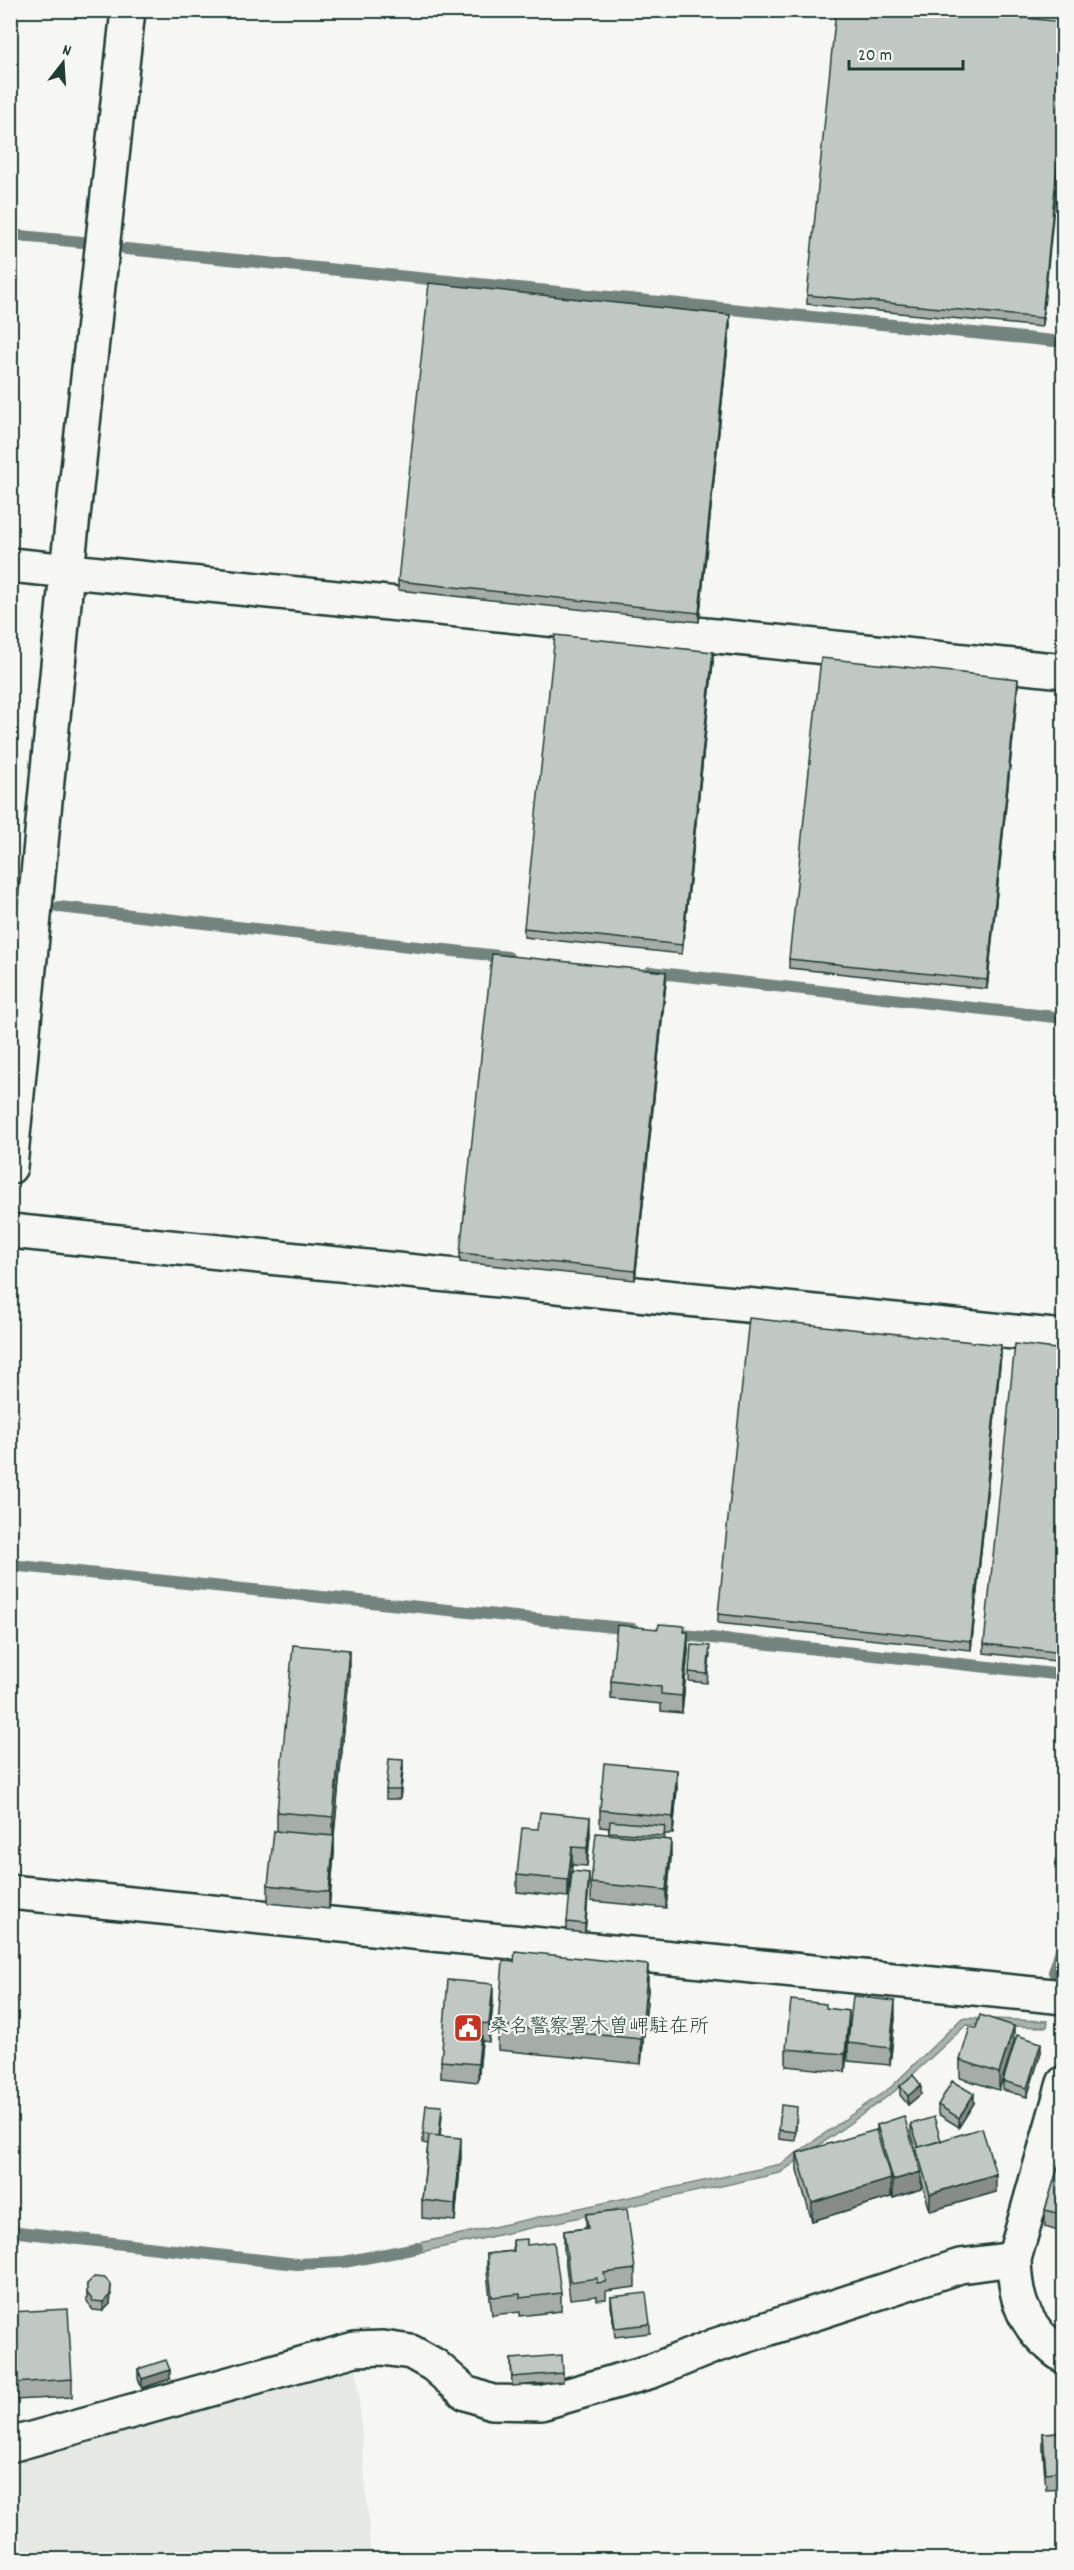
<svg xmlns="http://www.w3.org/2000/svg" width="1074" height="2570" font-family="Dekko,'Klee One',sans-serif">
<style>
.built{fill:#e6e8e4}
.water{fill:#aab3ae;stroke:#72847d;stroke-width:1.5}
.lines{fill:none;stroke-linecap:round;stroke-linejoin:round}
.stream{stroke:#72847d;stroke-width:12}
.minor-casing{stroke:#1f3d34;stroke-width:38}
.tertiary-casing{stroke:#1f3d34;stroke-width:38}
.secondary-casing{stroke:#1f3d34;stroke-width:38}
.minor{stroke:#f6f6f2;stroke-width:33}
.tertiary{stroke:#f6f6f2;stroke-width:33}
.secondary{stroke:#f6f6f2;stroke-width:33}
.wall{fill:#a6aca8;stroke:#1f3d34;stroke-width:1.5}
.shaded-wall{fill:#878c88;stroke:#1f3d34;stroke-width:1.5}
.building{fill:#c1c8c3;stroke:#1f3d34;stroke-width:1.5}
.labels{text-anchor:middle;dominant-baseline:central;stroke-width:4.5;stroke-linejoin:round;paint-order:stroke}
.poi-label{font-size:20px;fill:#1f3d34;stroke:#f6f6f2;text-anchor:start}
</style>
<rect width="100%" height="100%" fill="#f6f6f2"/>
<filter id="ink" filterUnits="userSpaceOnUse"><feTurbulence type="fractalNoise" baseFrequency=".0167" numOctaves="2"/><feDisplacementMap in="SourceGraphic" scale="12" xChannelSelector="R" yChannelSelector="G"/><feConvolveMatrix kernelMatrix="1 2 1 2 8 2 1 2 1" color-interpolation-filters="sRGB"/></filter>
<g filter="url(#ink)">
<path class="built" d="M356 2358 371 2559 11 2560V2462Z"/>
<path class="water" d="M962 2018 1048 2021 1047 2027 966 2025 895 2091 780 2173 412 2254 403 2251 411 2245 781 2164 891 2087Z"/>
<g class="lines">
<path class="stream" d="M10 235 82 242
M126 249 1064 342
M10 906 17 907
M59 907 508 957
M650 972 1064 1018
M10 1565 633 1629
M674 1634 1064 1675
M1054 1972 1064 1940
M10 2231 296 2264 344 2262 417 2248"/>
<g class="minor-casing">
<path id="minor" d="M10 565 1064 671
M10 1231 1064 1337
M10 1892 1064 1997
M10 2445 355 2349 383 2348 411 2352 434 2365 466 2393 492 2402 541 2403 652 2371 714 2346 960 2266 1014 2259"/>
</g>
<g class="tertiary-casing">
<path id="tertiary" d="M10 1167 67 571 128 10"/>
</g>
<g class="secondary-casing">
<path id="secondary" d="M1064 2083 1014 2259C1015 2293 1020 2317 1045 2341 1051 2346 1056 2352 1064 2356"/>
</g>
<use href="#minor" class="minor"/>
<use href="#tertiary" class="tertiary"/>
<use href="#secondary" class="secondary"/>
</g>
<path class="wall" d="M1064 22 1042 327 807 304V295Z
M730 325 699 622 398 590V581Z
M713 662 682 954 524 937V928Z
M1018 688 987 989 789 968V959Z
M666 982 635 1280 460 1262V1253Z
M1064 1350V1662L984 1653V1644Z
M1001 1354 971 1650 718 1623V1614Z
M685 1632 688 1650 682 1713 661 1711V1704L611 1699V1681Z
M710 1655 707 1683 689 1681V1672Z
M349 1676 334 1836V1854L329 1909 268 1903V1885L277 1831V1812Z
M403 1769 400 1799H386V1790Z
M677 1788 673 1834H665L664 1839 671 1857 666 1908 591 1901V1883L609 1834V1828L600 1827V1810Z
M590 1834 587 1866 572 1865 568 1897 517 1892V1875Z
M589 1882 585 1933 567 1931V1922Z
M648 1990 641 2064 498 2050V2025Z
M493 2002 489 2042 482 2041 478 2082 441 2078V2061Z
M826 2008 849 2028 845 2072 786 2066V2049Z
M895 2018 890 2065 848 2061V2043Z
M1014 2043 999 2090 960 2078V2060Z
M1041 2052 1027 2097 1003 2090V2081Z
M900 2086 921 2094 908 2105 900 2095Z
M974 2103 959 2127 938 2114V2105Z
M442 2115 440 2136 461 2156 455 2221 422 2218V2200L428 2144 423 2143V2134Z
M797 2116 795 2141 779 2139V2130Z
M911 2124 941 2141 996 2192 930 2211 921 2179V2189L893 2198 891 2189V2197L812 2221 797 2170V2153L877 2131V2125L916 2158V2149L911 2133Z
M1064 2145V2233L1045 2227V2210L1061 2164V2154Z
M586 2214 635 2269V2287L606 2291V2299L597 2300V2296L570 2299 564 2249V2231L586 2228Z
M513 2240 527 2245 561 2293V2311L520 2316V2312L492 2315 487 2272V2254L513 2251Z
M87 2284 111 2294 110 2304 103 2311 93 2310 87 2302Z
M611 2297 650 2324V2333L615 2337 611 2306Z
M10 2312 72 2379V2397L14 2400Z
M511 2359 563 2373V2382L512 2386Z
M138 2369 170 2379 142 2388 138 2378Z
M1064 2432V2489L1046 2490 1043 2451V2433Z"/>
<path class="shaded-wall" d="M1064 98V107L1042 327V318Z
M730 315V325L699 622V613Z
M713 652V662L682 954V945Z
M1018 679V688L987 989V980Z
M666 972V982L635 1280V1271Z
M1001 1345V1354L971 1650V1641Z
M688 1632V1650L682 1713V1696Z
M349 1650V1676L333 1843V1817Z
M403 1760V1769L400 1799V1790Z
M677 1770V1788L673 1834V1817Z
M590 1817V1834L587 1866V1848Z
M334 1836V1854L329 1909V1892Z
M671 1840V1857L666 1908V1890Z
M572 1847V1865L568 1897V1880Z
M589 1873V1882L585 1933V1924Z
M648 1965V1990L641 2064V2039Z
M493 1984V2002L489 2042V2024Z
M895 2001V2018L890 2065V2048Z
M849 2011V2028L845 2072V2054Z
M482 2023V2041L478 2082V2064Z
M1014 2026V2043L999 2090V2073Z
M1041 2043V2052L1027 2097V2088Z
M921 2085V2094L908 2105V2096Z
M974 2094V2103L959 2127V2118Z
M461 2138V2156L455 2221V2204Z
M921 2172V2189L893 2198V2180Z
M996 2174V2192L930 2211V2194Z
M891 2179V2197L812 2221V2203Z
M111 2285 110 2304 103 2311V2302Z
M170 2370V2379L142 2388V2379Z"/>
<path class="building" d="M836 10H946L1064 22V98L1042 318 807 295Z
M429 283 730 315 699 613 398 581Z
M555 635 713 652 682 945 524 928Z
M821 658 1018 679 987 980 789 959Z
M492 954 666 972 635 1271 460 1253Z
M749 1318 1001 1345 971 1641 718 1614Z
M1015 1344 1064 1350V1653L984 1644Z
M659 1624 685 1626 684 1632H688L682 1696 661 1694V1687L611 1681 617 1625 658 1629Z
M293 1645 349 1650 333 1817 277 1812Z
M691 1645 710 1646 707 1674 689 1672Z
M389 1759 403 1760 400 1790H386Z
M604 1763 677 1770 673 1817 600 1810Z
M540 1812 590 1817 587 1848 572 1847 568 1880 517 1875 522 1828 538 1829Z
M610 1821 665 1826 664 1836 609 1832Z
M274 1831 334 1836 329 1892 268 1885Z
M596 1833 671 1840 666 1890 591 1883Z
M572 1871 589 1873 585 1924 567 1922Z
M515 1951 648 1965 641 2039 498 2025 503 1961 514 1962Z
M448 1980 493 1984 489 2024 482 2023 478 2064 441 2061Z
M853 1996 895 2001 890 2048 848 2043Z
M791 2000 826 2004V2008L849 2011 845 2054 786 2049Z
M980 2015 1014 2026 999 2073 960 2060 970 2027 976 2028Z
M1017 2035 1041 2043 1027 2088 1003 2081Z
M913 2075 921 2085 908 2096 900 2086Z
M952 2081 974 2094 959 2118 938 2105Z
M426 2105 442 2106 439 2136 423 2134Z
M781 2105 797 2107 795 2132 779 2130Z
M904 2116 921 2172 893 2180 877 2125Z
M934 2117 941 2141 919 2147 911 2124Z
M982 2128 996 2174 930 2194 916 2148Z
M876 2130 891 2179 812 2203 797 2153Z
M429 2135 461 2138 455 2204 422 2200Z
M1064 2145V2155L1061 2154Z
M1059 2164 1064 2165V2215L1045 2210Z
M627 2209 635 2269 604 2273 606 2282 597 2283V2278L570 2282 564 2231 588 2228 586 2214Z
M527 2239V2245L554 2242 561 2293 520 2298V2294L492 2297 487 2254 514 2251 513 2240Z
M94 2277 105 2278 111 2285 110 2295 103 2302 93 2301 87 2293V2284Z
M646 2293 650 2324 615 2328 611 2297Z
M68 2309 72 2379 14 2383 10 2312Z
M562 2355 563 2373 512 2377 511 2359Z
M166 2360 170 2370 142 2379 138 2369Z
M1064 2432V2471L1046 2473 1043 2433Z"/>
</g>
<defs>
<g id="civic-square" transform="scale(1.5)"><rect x="-9" y="-9" width="18" height="18" rx="4" fill="#c8321e" stroke="#f6f6f2"/><path d="M-.6-6.5H3V-4.5H.6V-3L4-1V1h2V6H-6V1h2V-1L-.6-3ZM-1.2 2.5V6h2.4V2.5Z" fill="#fff"/></g>
</defs>
<g fill-rule="evenodd">
<use href="#civic-square" x="468" y="2028"/>
</g>
<g class="labels">
<g class="poi-label">
<text x="489" y="2028">桑名警察署木曽岬駐在所</text>
</g>
</g>
<rect width="1074" height="2570" fill="none" stroke="#f6f6f2" stroke-width="36"/>
<rect x="18" y="18" width="1038" height="2534" fill="none" stroke="#1f3d34" stroke-width="2" filter="url(#ink)"/>
<g transform="translate(63 63) rotate(17)" stroke="#f6f6f2" stroke-width="4.5" paint-order="stroke">
<path d="M0-4.5L10 22L0 15L-10 22Z" fill="#1f3d34"/>
<text y="-9" font-size="16" font-weight="bold" text-anchor="middle" fill="#1f3d34">N</text>
</g>
<path d="M849 60v9h114v-9" fill="none" stroke="#1f3d34" stroke-width="3"/>
<text x="858" y="60" font-size="18" fill="#1f3d34" stroke="#f6f6f2" stroke-width="4.5" paint-order="stroke">20 m</text>
</svg>
